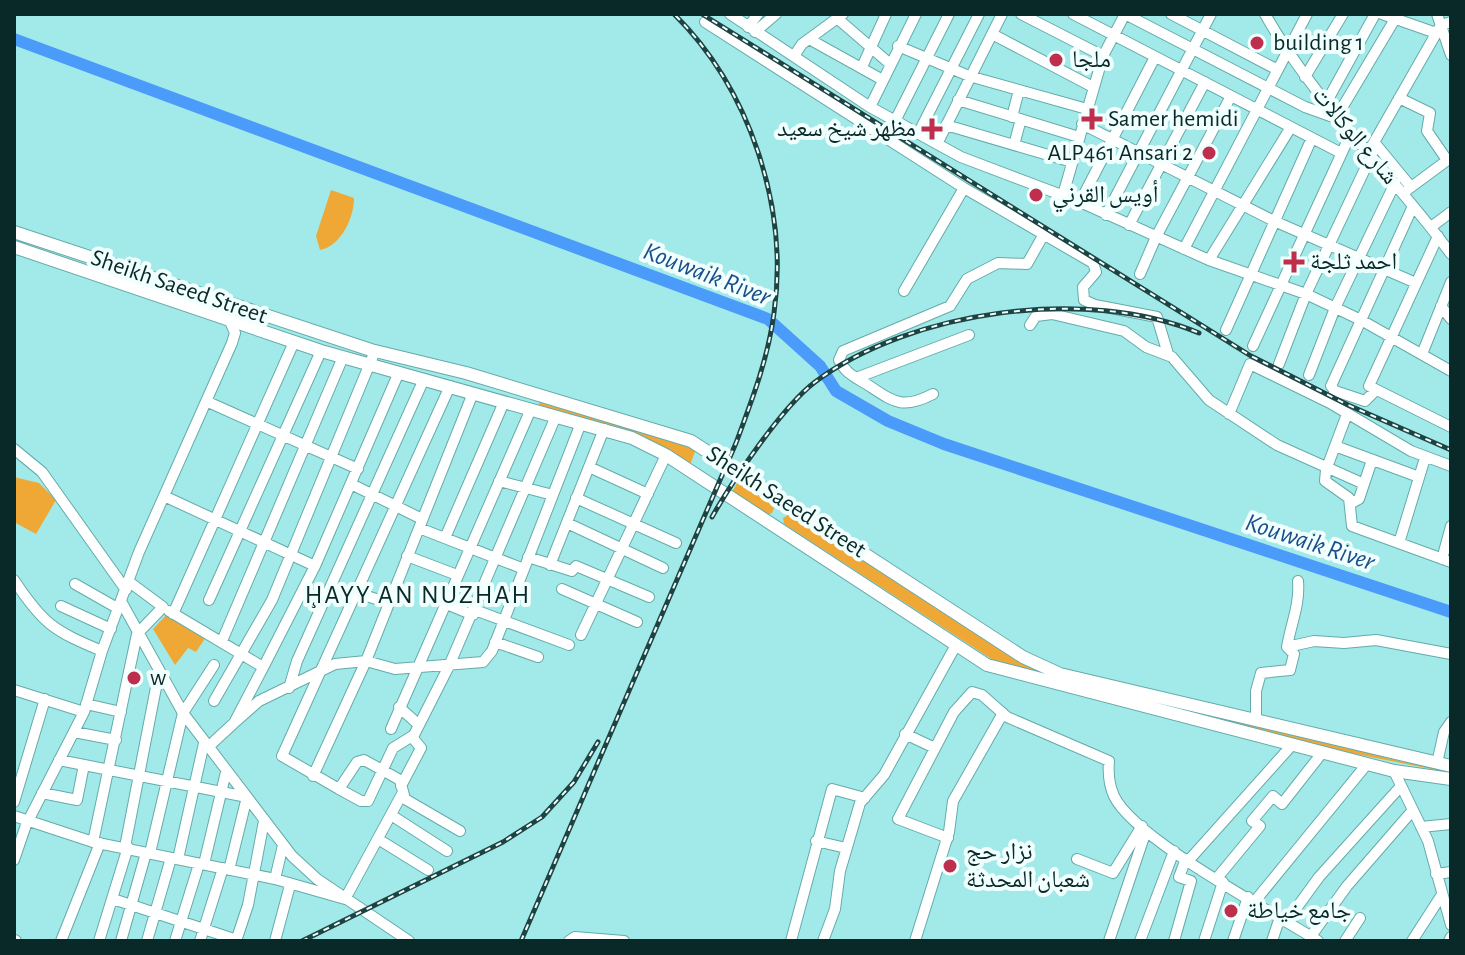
<svg xmlns="http://www.w3.org/2000/svg" width="1465" height="955" font-family="'Alegreya Sans','Noto Naskh Arabic',sans-serif">
<style>
.green{fill:#efa836}
.lines{fill:none;stroke-linecap:round;stroke-linejoin:round}
.river{stroke:#4b9bfa;stroke-width:12}
.minor-casing{stroke:#64abaa;stroke-width:12}
.major-casing{stroke:#64abaa;stroke-width:14}
.minor{stroke:#fff;stroke-width:10}
.major{stroke:#fff;stroke-width:12}
.rail-casing{stroke:#1e4343;stroke-width:5}
.rail{stroke:#f1fffe;stroke-width:2;stroke-dasharray:6;stroke-linecap:butt}
.poi-dot{fill:#bf2e4c;stroke:#f1fffe;stroke-width:3}
.labels{text-anchor:middle;dominant-baseline:central;stroke-width:8;stroke-linejoin:round;paint-order:stroke}
.poi-label{font-size:24px;fill:#092828;stroke:#f1fffe;text-anchor:start}
.street-label{font-size:24px;fill:#092828;stroke:#f1fffe}
.water-label{font-size:26px;font-style:italic;fill:#1a4f8b;stroke:#f1fffe}
.neighbourhood-label{font-size:26px;letter-spacing:2px;fill:#092828;stroke:#f1fffe}
</style>
<rect width="100%" height="100%" fill="#a2eae9"/>
<path class="green" d="M331 190 354 198C354 218 341 246 320 250L316 236Z
M540 401 689 444 696 449 690 465 538 408Z
M741 476 777 500 772 513 767 515 731 494Z
M14 477 39 483 56 500 36 534 14 522Z
M795 511 1017 656 1272 729 1400 761 1451 768V773L1331 749 996 662 784 524 783 518Z
M168 613 206 637 196 652 188 648 175 665 153 629Z"/>
<g class="lines">
<path class="river" d="M14 39 768 319 820 366 836 391 888 421 944 444 1451 612"/>
<g class="minor-casing">
<path id="minor" d="M730 14 870 107 961 157 1080 202 1209 260 1306 294 1361 320 1451 371
M1021 14 1103 56
M1073 14 1341 153
M1125 14 1305 107 1336 118 1395 19
M1171 14 1276 69
M1265 14C1315 103 1391 172 1451 254
M1382 14 1436 33
M1437 14 1451 55
M838 19 889 63
M705 22 964 188 1093 263 1096 272 1083 287 1084 300 1095 305 1157 317 1168 354
M748 27 758 14
M755 32 776 14
M992 34 1093 87
M809 39 881 79
M898 46 969 76 1087 109
M794 56 802 44 843 14
M862 67 886 14
M1305 77 1343 14
M1399 98 1430 113 1427 131 1447 160
M958 100 1079 137
M1326 103 1375 14
M870 107 916 14
M1012 117 1019 90
M895 121 949 14
M1082 124 1274 221 1416 283
M946 125 1072 162
M919 132 979 14
M1374 142 1411 187
M937 144 1002 14
M1014 145 1021 119
M1369 151 1441 25 1451 22
M1403 193 1449 159
M1063 195 1103 56 1125 14
M1080 202 1155 57
M1106 215 1211 14
M1129 225 1205 82
M1431 227 1451 212
M1438 236 1369 386 1451 427
M1184 249 1307 14
M1209 260 1291 127
M1140 274 1156 237 1231 96
M904 291 964 188
M1441 306 1451 319
M1030 325 1036 316 1052 314 1124 331 1146 347 1172 357 1209 400 1277 445 1364 484
M1226 330 1312 138
M1253 346 1351 133
M1422 354 1451 282
M1279 364 1306 294 1372 154
M1309 375 1335 308 1395 183
M856 378 969 335
M450 386 282 756 339 789 357 762 364 760 400 780 405 799 460 831
M1335 391 1365 401 1376 390
M933 394C902 410 894 402 868 385 855 377 846 374 839 360L843 351 950 306 967 279 998 263 1027 264 1044 234
M208 402 358 469
M1330 403 1335 391 1331 386 1413 206
M1229 414 1250 364 1330 403 1411 451 1451 466
M1347 414 1326 470 1325 481 1349 498 1352 526 1451 562
M1335 446 1419 477
M14 449 42 472 126 590
M589 467 648 494
M499 481 553 495
M351 484 422 519
M164 496 315 566
M576 498 676 543
M1350 504 1359 499 1372 460
M567 523 663 568
M419 528 524 569
M445 538 504 402
M1399 543 1425 458
M407 556 457 575
M528 557 572 571 576 566 649 597
M1442 559 1451 526
M550 565 604 429
M14 580C43 624 54 631 102 651
M1298 581C1300 605 1291 623 1287 647L1314 641 1344 643 1376 640 1451 654
M75 584 119 609
M562 589 637 622
M357 593 389 603
M209 600 321 351
M122 603 183 713 292 856 317 879 409 941
M444 603 473 615
M61 606 111 629
M475 610 569 645
M169 611 263 667
M173 614 294 342
M581 635 666 455
M222 641 343 357
M495 642 538 657
M289 688 297 661 424 379
M14 690 84 712
M214 701 272 600 375 351
M86 704 121 712
M399 707 419 725
M1256 721V691L1261 673 1290 670 1294 654 1287 647
M234 723 259 701 335 664 366 661 395 669 483 662 492 651 581 423
M391 729 531 409
M74 732 116 740
M905 734 935 748
M207 748 234 723 266 662 315 566 399 372
M59 760 247 797 229 870
M1437 763 1444 732 1451 722
M1394 771 1428 841 1451 925
M313 776 366 661 473 393
M401 786 421 748 412 737
M339 789 361 801H368L393 748 414 735 449 666 556 416
M42 793 77 800 84 765
M14 802 45 699
M391 815 447 851
M14 816 93 842 275 879 345 899 402 794
M1421 827 1451 824
M948 838 898 819 954 712 972 692 982 695 1007 717 1109 761C1108 773 1109 785 1114 796 1134 839 1273 912 1318 941
M378 839 428 870
M816 841 846 848
M93 842 137 634 163 607 128 581
M125 847 159 672
M150 853 183 713 214 665
M178 859 204 743
M1077 859 1113 873 1142 826
M14 860 26 825 84 712 102 651 139 552 232 343 235 333 229 319
M1189 860 1292 745
M204 864 226 772
M1436 874 1451 872
M1217 878 1260 826 1252 821 1273 796 1282 804 1322 753
M275 879 283 845
M113 899 237 940
M1255 901 1367 764
M1287 921 1319 877 1401 786
M1311 936 1347 886 1413 810
M61 941 100 843
M99 941 128 847
M121 941 146 853
M147 941 171 858
M175 941 199 864
M200 941 223 868
M236 941 248 905 264 821
M275 941 290 885
M569 941 575 937 624 941
M791 941 832 789 865 798
M823 941 835 909 840 871 860 803 884 775 956 645
M915 941 949 832 953 801 1003 713
M1109 941 1146 831
M1140 941 1174 851
M1174 941 1191 881 1179 877 1186 859
M1204 941 1223 882
M1233 941 1248 897
M1272 941 1280 917
M1345 941 1360 918
M1412 941 1441 896
M1449 941 1451 937"/>
</g>
<g class="major-casing">
<path id="major" d="M14 232 371 350 466 373 691 441 1023 657 1060 674 1451 766
M14 247 321 351 632 438 666 455 987 665 1394 771 1451 779
M14 941H15"/>
</g>
<use href="#minor" class="minor"/>
<use href="#major" class="major"/>
<g class="rail-casing">
<path id="rail" d="M702 14 1251 356 1348 405 1451 450
M712 517C733 480 782 407 815 382 911 310 1088 286 1199 333
M302 941 503 842 542 817 574 782 598 742
M521 941 736 443C752 400 768 359 774 313 789 208 750 89 674 14"/>
</g>
<use href="#rail" class="rail"/>
</g>
<g class="poi-dot">
<circle cx="1257" cy="43" r="8"/>
<circle cx="1056" cy="60" r="8"/>
<path d="M1088 107h8v8h8v8h-8v8h-8v-8h-8v-8h8z"/>
<path d="M928 117h8v8h8v8h-8v8h-8v-8h-8v-8h8z"/>
<circle cx="1209" cy="153" r="8"/>
<circle cx="1036" cy="195" r="8"/>
<path d="M1290 250h8v8h8v8h-8v8h-8v-8h-8v-8h8z"/>
<circle cx="134" cy="678" r="8"/>
<circle cx="950" cy="866" r="8"/>
<circle cx="1231" cy="911" r="8"/>
</g>
<g class="labels">
<g class="poi-label">
<text x="1273" y="43">building 1</text>
<text x="1072" y="60">ملجا</text>
<text x="1108" y="119">Samer hemidi</text>
<text x="916" y="129" text-anchor="end">مظهر شيخ سعيد</text>
<text x="1193" y="153" text-anchor="end">ALP461 Ansari 2</text>
<text x="1052" y="195">أويس القرني</text>
<text x="1310" y="262">احمد ثلجة</text>
<text x="150" y="678">w</text>
<text x="966" y="852">نزار حج<tspan x="966" dy="28">شعبان المحدثة</tspan></text>
<text x="1247" y="911">جامع خياطة</text>
</g>
<g class="street-label">
<text transform="translate(1355 136) rotate(50)">شارع الوكالات</text>
<text transform="translate(179 287) rotate(19)">Sheikh Saeed Street</text>
<text transform="translate(786 502) rotate(33)">Sheikh Saeed Street</text>
</g>
<g class="water-label">
<text transform="translate(707 274) rotate(21)">Kouwaik River</text>
<text transform="translate(1310 542) rotate(18)">Kouwaik River</text>
</g>
<g class="neighbourhood-label">
<text x="418" y="595">ḨAYY AN NUZHAH</text>
</g>
</g>
<rect width="1465" height="955" fill="none" stroke="#092828" stroke-width="32"/>
</svg>
